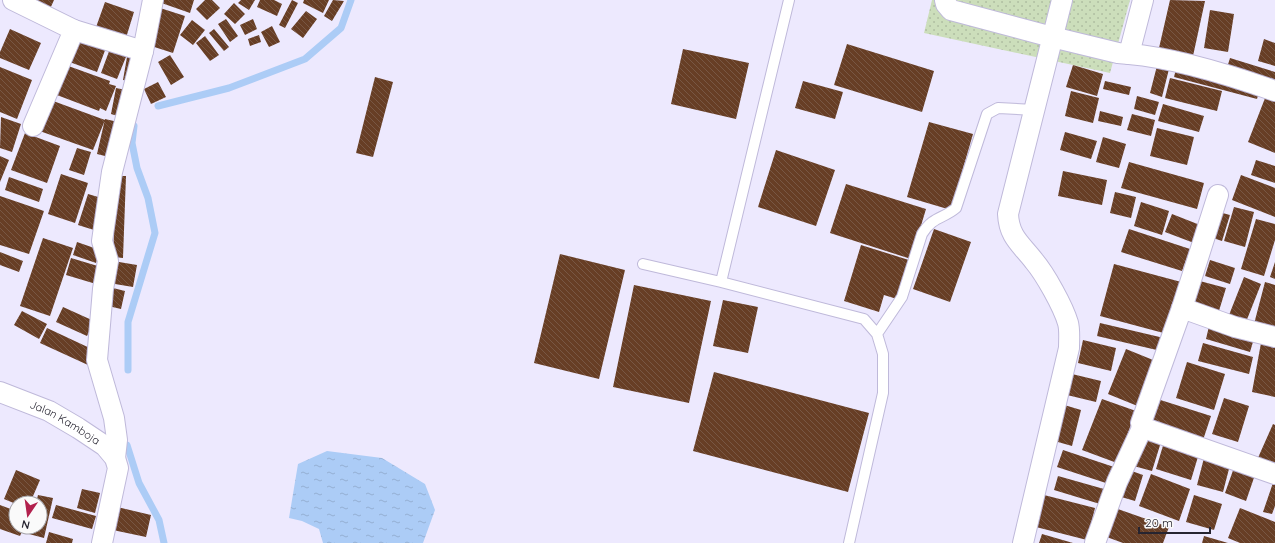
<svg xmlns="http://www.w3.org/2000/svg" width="1275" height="543" font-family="Quicksand,sans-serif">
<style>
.grass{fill:url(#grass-dots)}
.water{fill:url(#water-ripples)}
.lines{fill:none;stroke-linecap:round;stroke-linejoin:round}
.stream{stroke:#acccf6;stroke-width:7}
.building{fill:url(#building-back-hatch)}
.service-casing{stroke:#bfb9da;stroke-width:12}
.minor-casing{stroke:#bfb9da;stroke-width:22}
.service{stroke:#fff;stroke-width:10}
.minor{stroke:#fff;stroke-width:20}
.labels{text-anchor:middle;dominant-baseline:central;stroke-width:4;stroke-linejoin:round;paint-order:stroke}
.street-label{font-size:11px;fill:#262430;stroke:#fafafa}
</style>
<defs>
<pattern id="grass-dots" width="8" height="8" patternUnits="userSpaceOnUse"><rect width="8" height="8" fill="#ccdebb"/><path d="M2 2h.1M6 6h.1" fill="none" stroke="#afbea1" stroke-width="1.8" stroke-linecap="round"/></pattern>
<pattern id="water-ripples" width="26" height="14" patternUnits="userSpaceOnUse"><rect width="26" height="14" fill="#acccf6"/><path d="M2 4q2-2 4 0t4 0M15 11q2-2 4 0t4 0" fill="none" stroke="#94afd3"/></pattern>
<pattern id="building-back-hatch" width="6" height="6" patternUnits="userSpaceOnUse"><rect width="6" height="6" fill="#673e25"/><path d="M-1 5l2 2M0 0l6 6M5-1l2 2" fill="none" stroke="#785744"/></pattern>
</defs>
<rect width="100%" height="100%" fill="#ede9fe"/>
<path class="grass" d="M932 0H1130L1110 73 924 33Z"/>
<path class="water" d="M327 451 382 458 425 484 435 510 423 543H323L319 529 302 521 289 518 298 464Z"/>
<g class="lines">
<path class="stream" d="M158 106 229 88 305 59 341 28 351 0
M128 370V322L155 233 148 198 137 168 132 143 134 126
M127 445 139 483 159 520 164 543"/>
</g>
<path class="building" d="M32 0H54L50 9Z
M153 0H194L190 13Z
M205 0H212L220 8 207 20 196 9Z
M241 0H255L249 10 238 3Z
M260 0H274L282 4 277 16 257 7Z
M292 0 298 3 285 28 279 25Z
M304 0H329L323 13 303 3Z
M333 0 344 1 332 21 324 16Z
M1170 0 1205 1 1193 56 1159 48Z
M105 2 134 12 125 41 95 30Z
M234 3 245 14 235 24 224 14Z
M157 7 185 16 173 53 145 44Z
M1210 10 1234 14 1228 52 1204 48Z
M306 11 317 19 303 38 291 29Z
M226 19 238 36 230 42 218 24Z
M253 19 257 29 245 35 240 25Z
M192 20 205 30 193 45 180 35Z
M272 26 280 42 269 47 261 32Z
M10 29 41 43 29 70 0 58V52Z
M214 29 229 47 224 51 209 33Z
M74 33 107 45 97 72 64 60Z
M259 35 261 42 250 46 248 39Z
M205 36 219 55 210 61 196 43Z
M1264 39 1275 43V66L1258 61Z
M847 44 934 71 922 112 834 85Z
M111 46 128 52 117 79 101 73Z
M683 49 749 63 736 119 671 104Z
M170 55 184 77 171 85 158 62Z
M127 57H133L129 81 123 80Z
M1230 58 1275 72V86L1226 71Z
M1158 62 1170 65 1162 97 1150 93Z
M60 63 110 81 109 84 116 86 106 111 100 108 99 111 49 92Z
M1073 65 1103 74 1097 96 1066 87Z
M1177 65 1260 88 1257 99 1174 77Z
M0 67 32 80 17 119 0 112Z
M375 77 393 82 373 157 356 153Z
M1170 78 1222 91 1217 111 1165 98Z
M803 81 843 92 835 119 795 108Z
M1105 81 1131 87 1129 95 1103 89Z
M158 82 166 97 151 104 144 89Z
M116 88 126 90 121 117 111 114Z
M1071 91 1099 98 1093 123 1065 116Z
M1267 93 1275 96V153L1248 142Z
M1137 96 1159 102 1155 115 1134 109Z
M45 98 105 120 93 150 34 129Z
M1163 104 1204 116 1199 132 1158 121Z
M1100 111 1123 117 1121 126 1098 121Z
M1132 114 1155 120 1151 136 1127 130Z
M1 117 21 124 12 152 0 148Z
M105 119 118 122 109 157 97 154Z
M929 122 973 134 951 210 907 197Z
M1157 128 1194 137 1187 165 1150 156Z
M1065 132 1097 141 1091 159 1060 150Z
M25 133 60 146 47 183 11 170Z
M1103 137 1126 144 1119 168 1096 162Z
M77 148 91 152 84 175 69 170Z
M776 150 835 170 816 226 758 207Z
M0 156 9 160 0 182Z
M1256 160 1275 166V183L1251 175Z
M1129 162 1204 183 1197 209 1121 188Z
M1063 171 1107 180 1102 205 1058 196Z
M61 174 88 183 75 223 48 214Z
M1241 175 1275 188V217L1232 200Z
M116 176H126L123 258 113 257Z
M9 177 43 189 39 202 5 190Z
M846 184 926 209 911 259 830 233Z
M1115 192 1136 197 1131 218 1110 213Z
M88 194 105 199 94 230 78 225Z
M0 196 44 211 29 254 0 245Z
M1141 202 1169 211 1162 235 1134 226Z
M1234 207 1254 212 1245 247 1224 241Z
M1215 211 1230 215 1222 241 1207 236Z
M1172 214 1200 225 1194 243 1165 232Z
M1256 219 1275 224V240L1264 276 1241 269Z
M934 229 971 242 950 302 913 289Z
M1129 229 1190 249 1182 271 1121 252Z
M43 238 73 248 50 316 20 306Z
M77 242 100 250 96 263 73 255Z
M861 245 912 261 900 300 884 295 879 312 844 301Z
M0 252 23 261 19 272 0 265Z
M560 254 625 270 599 379 534 363Z
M71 258 101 267 96 284 66 275Z
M1210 260 1235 268 1230 284 1205 276Z
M113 261 137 265 133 287 109 283Z
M1275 262V279L1270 277Z
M1114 264 1185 283 1171 335 1100 316Z
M1244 277 1261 284 1246 322 1229 315Z
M1196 280 1226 288 1218 314 1189 307Z
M1265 282 1275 285V329L1254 324Z
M634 285 711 301 689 403 613 387Z
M109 287 125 291 121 309 104 305Z
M723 300 758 307 748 353 713 346Z
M63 307 94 321 87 336 56 322Z
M22 311 47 324 39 339 14 325Z
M1210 322 1255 335 1250 352 1206 339Z
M1100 323 1164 338 1161 351 1097 336Z
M47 328 94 350 88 365 40 343Z
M1083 340 1116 348 1111 371 1078 363Z
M1203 343 1253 357 1249 374 1198 361Z
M1261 343 1275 346V397L1252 392Z
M1126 349 1158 362 1140 407 1108 394Z
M1187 362 1225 374 1214 410 1176 398Z
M714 372 869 413 848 492 693 451Z
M1072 374 1101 381 1096 402 1067 395Z
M1151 397 1211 416 1202 443 1142 424Z
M1224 398 1249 406 1238 442 1212 434Z
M1102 399 1136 411 1117 463 1082 450Z
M1061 404 1081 410 1072 446 1051 440Z
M1273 424 1275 425V468L1257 460Z
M1138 435 1161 442 1152 471 1130 465Z
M1165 439 1200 450 1191 480 1156 469Z
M1063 450 1114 467 1109 484 1057 467Z
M1204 458 1230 465 1223 492 1197 485Z
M1236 462 1257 469 1246 501 1225 493Z
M1126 469 1143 475 1135 501 1118 496Z
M16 470 40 480 30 503 16 504 4 499Z
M1151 474 1190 489 1179 521 1139 506Z
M1058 476 1104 489 1100 504 1054 490Z
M1275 477V506L1272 514 1263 512Z
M82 489 100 493 95 513 77 508Z
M38 495 53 498 44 538 29 534 30 527H40V503H36Z
M1044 495 1095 508 1087 540 1036 527Z
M1194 495 1222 504 1214 530 1186 522Z
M0 505 16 511V527H24L20 536 0 529Z
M56 505 96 516 92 529 52 518Z
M113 506 151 515 146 537 108 529Z
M1115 508 1169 527 1163 543H1123L1104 536Z
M1240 508 1275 522V543H1240L1228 538Z
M49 532 73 539 72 543H46Z
M1042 534 1073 543H1039Z
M1204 536 1228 543H1202Z"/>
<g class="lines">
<g class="service-casing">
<path id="service" d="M789 0 721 282 864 319 877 334 883 354V393L849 543
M643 264 721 282
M877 334 902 297 922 234C933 216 943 219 956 208L987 114 998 108 1034 110"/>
</g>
<g class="minor-casing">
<g id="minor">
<path d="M13 0 74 30 33 126"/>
<path d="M945 0 946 4 951 10 1052 37 1118 53 1129 54 1143 0"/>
<path d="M74 30 143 51"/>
<path d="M1129 54C1176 58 1230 75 1275 91"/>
<path d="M1218 195 1182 308 1141 423 1147 429 1275 474"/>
<path d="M1182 308 1235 327 1275 337"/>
<path id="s1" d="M0 392 49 411 78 428 105 446 115 458 118 468 102 543"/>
<path d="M115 458 117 440 114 418 97 360 103 289 108 261 102 241 112 172 143 51 153 0"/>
<path d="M1023 543 1069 348C1069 340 1070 330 1068 323 1063 306 1045 274 1034 261 1021 244 1009 237 1008 214L1062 0"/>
<path d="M1095 543 1117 482 1143 426"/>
</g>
</g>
<use href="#service" class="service"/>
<use href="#minor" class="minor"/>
</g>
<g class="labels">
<g class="street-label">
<text stroke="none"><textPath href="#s1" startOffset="72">Jalan Kamboja</textPath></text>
</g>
</g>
<g transform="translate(28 515) rotate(193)"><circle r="19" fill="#fafafa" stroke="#a5a4a9"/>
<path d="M0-3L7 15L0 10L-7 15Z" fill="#b2214d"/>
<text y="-6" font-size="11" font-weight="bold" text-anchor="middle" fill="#262430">N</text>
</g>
<path d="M1139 527v6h71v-6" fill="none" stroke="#262430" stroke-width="2"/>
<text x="1145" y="527" font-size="12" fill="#262430" stroke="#fafafa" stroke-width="3" paint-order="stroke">20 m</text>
</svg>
